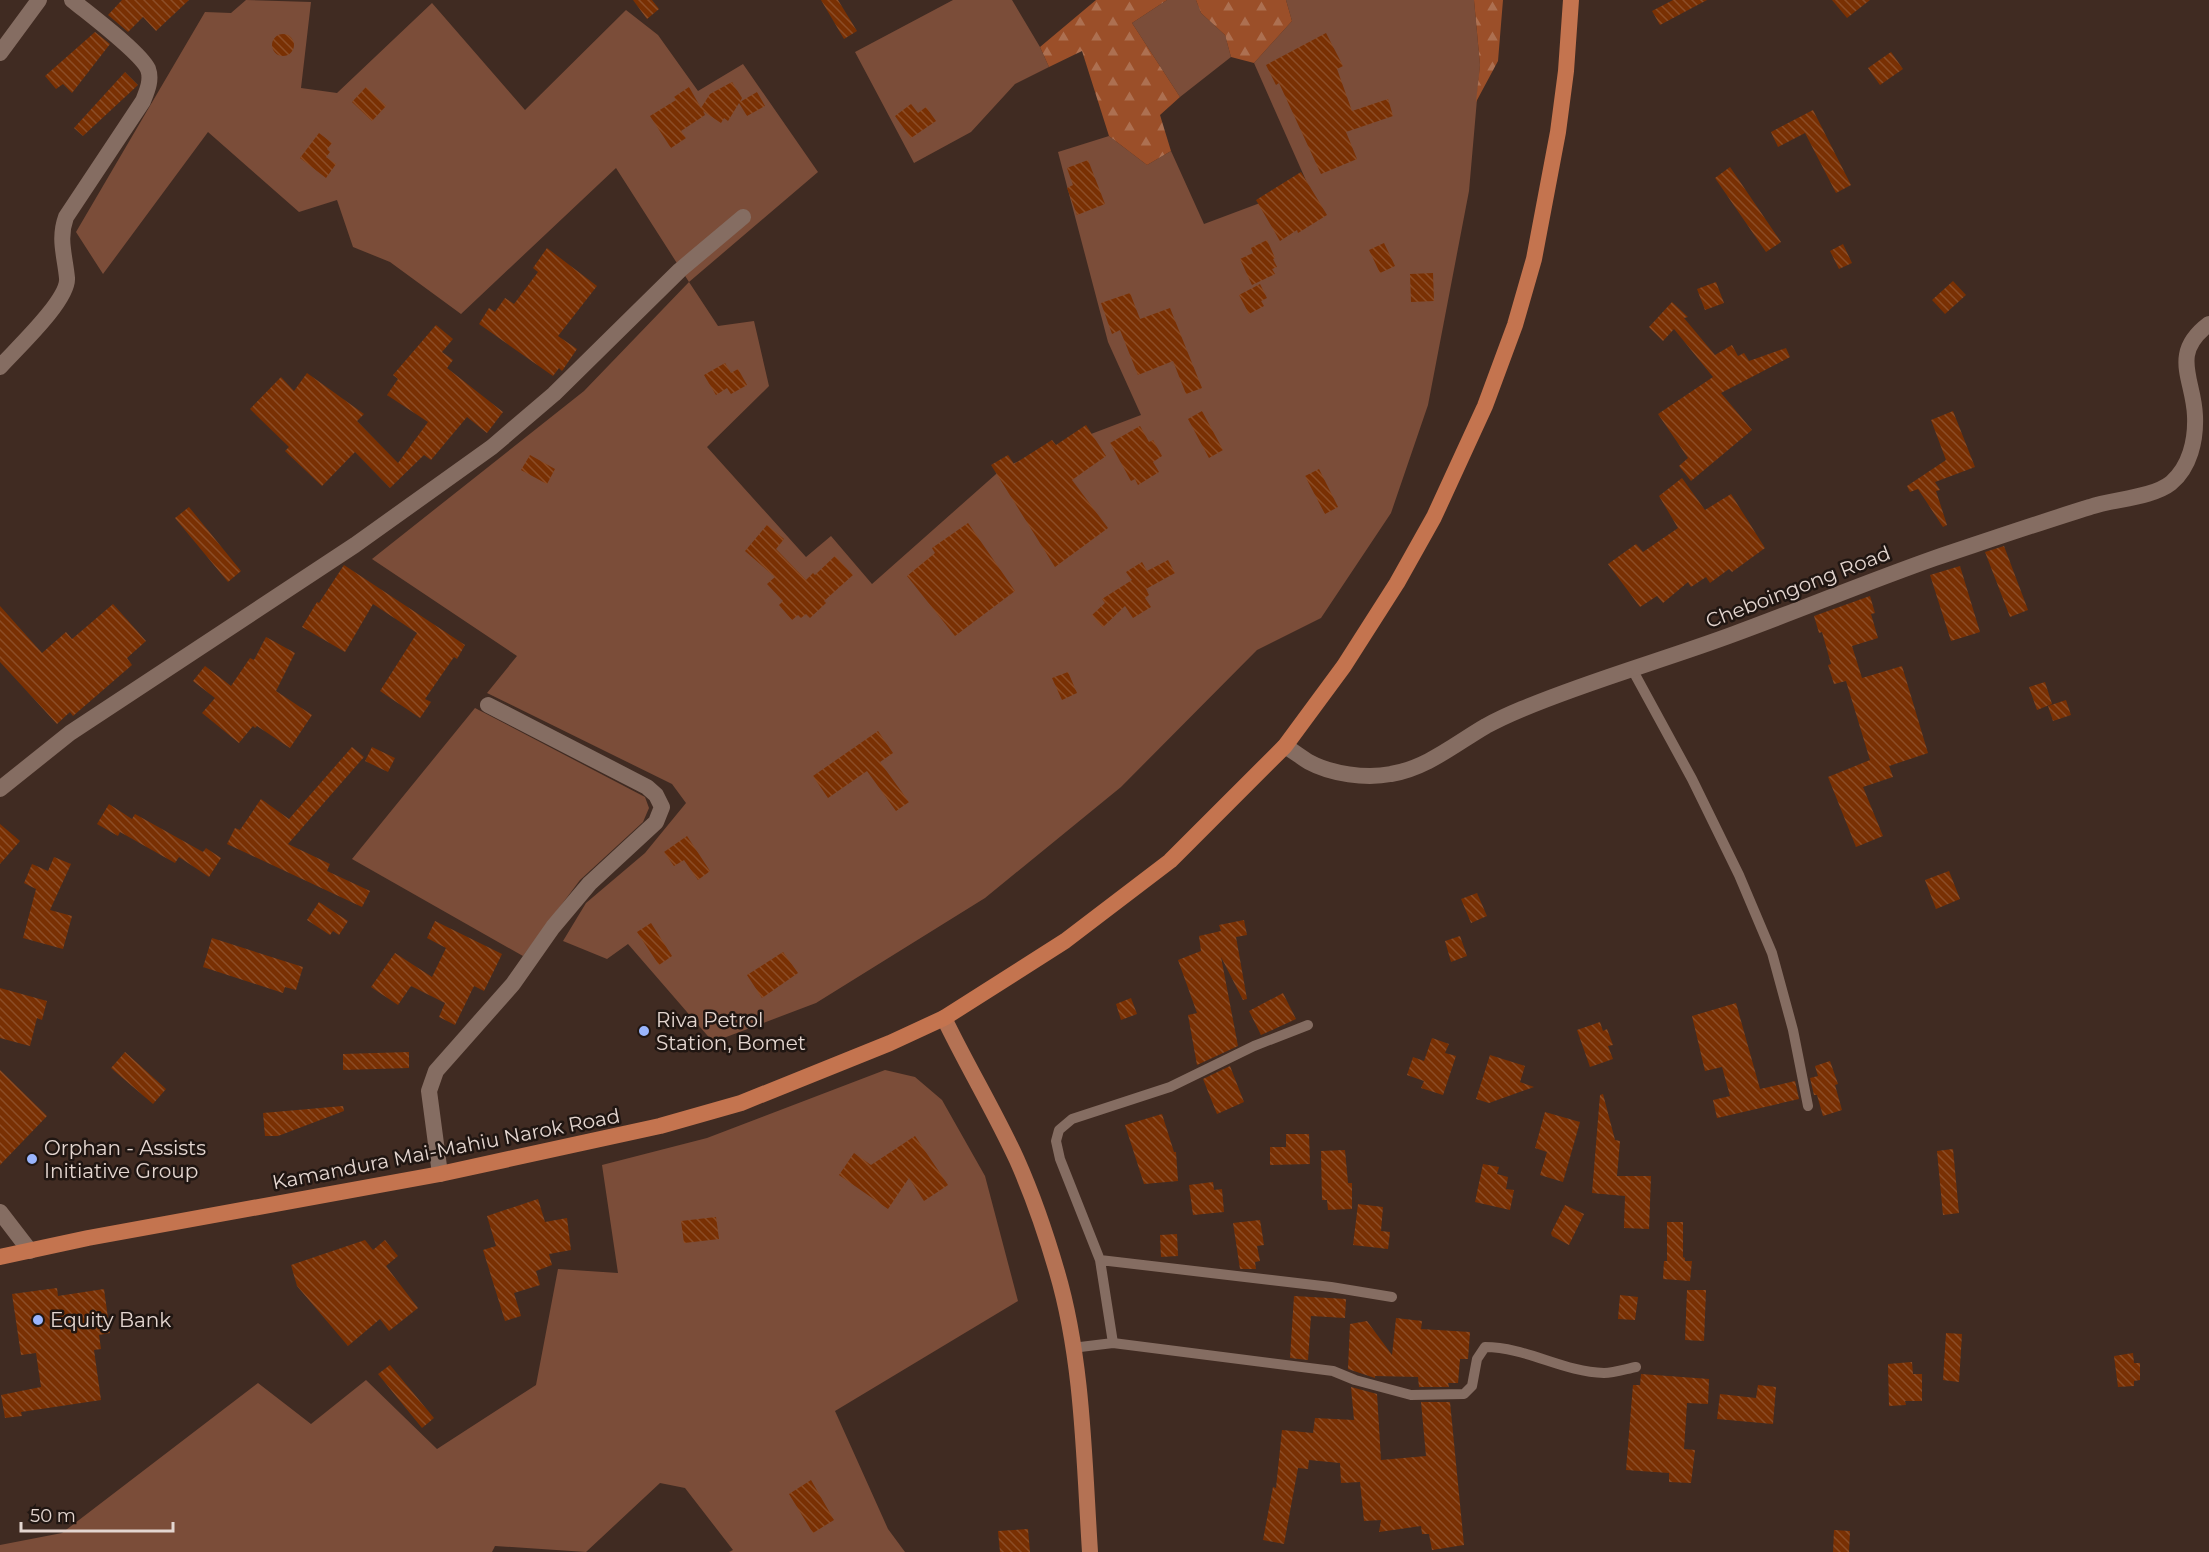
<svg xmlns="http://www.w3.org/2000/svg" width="2209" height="1552" font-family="Montserrat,sans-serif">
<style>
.green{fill:#7b4d39}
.forest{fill:url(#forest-firs)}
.building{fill:url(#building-back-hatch)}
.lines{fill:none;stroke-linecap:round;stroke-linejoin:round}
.service{stroke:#856d62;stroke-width:10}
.minor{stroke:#856d62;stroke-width:16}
.primary{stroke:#b47254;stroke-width:16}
.trunk{stroke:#c4744f;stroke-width:16}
.poi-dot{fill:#9ab5fd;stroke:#201612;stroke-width:2}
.labels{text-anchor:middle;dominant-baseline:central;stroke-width:5;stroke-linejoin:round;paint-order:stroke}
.street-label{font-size:20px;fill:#e4d6d0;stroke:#201612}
.poi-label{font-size:20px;fill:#e4d6d0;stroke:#201612;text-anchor:start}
</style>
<defs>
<pattern id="forest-firs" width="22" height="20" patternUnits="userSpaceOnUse" patternTransform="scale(1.5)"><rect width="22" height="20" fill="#9b4f29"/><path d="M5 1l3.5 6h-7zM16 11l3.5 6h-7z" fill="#ad7051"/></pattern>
<pattern id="building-back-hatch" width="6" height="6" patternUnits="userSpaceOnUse" patternTransform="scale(1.5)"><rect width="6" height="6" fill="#793003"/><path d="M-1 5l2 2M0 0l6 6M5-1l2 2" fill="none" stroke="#8c4d27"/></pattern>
</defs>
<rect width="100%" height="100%" fill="#402b22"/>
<path class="green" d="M246 0 311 2 301 88 337 93 432 3 525 110 626 10 658 35 698 91 743 64 818 172 689 282 718 326 754 321 769 386 707 447 806 557 831 536 872 584 1004 467 1141 415 1108 342 1058 152 1109 136 1147 165 1171 151 1204 224 1308 185 1254 63 1292 21 1286 0H1474L1480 65 1469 191 1428 405 1391 513 1321 618 1257 650 1121 787 985 898 816 1003 713 1042 628 944 607 959 563 941 586 903 645 853 686 803 672 784 487 693 517 656 372 559 584 391 689 282 616 168 461 314 390 262 353 247 337 200 299 212 208 132 103 274 76 232 205 12 231 13Z
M953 0H1012L1040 47 1049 67 1015 84 971 132 914 163 855 52Z
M1167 0H1196L1201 13 1225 35 1231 57 1180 97 1132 23Z
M475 708 645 797 649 808 643 822 580 880 523 956 352 859Z
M885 1070 915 1077 942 1100 985 1176 1018 1301 835 1411 888 1529 905 1552H729L733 1550 685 1488 660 1483 586 1552 495 1546 492 1552H0V1545L62 1533 258 1383 311 1424 366 1380 437 1449 536 1385 558 1269 618 1273 602 1165 707 1138Z"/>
<path class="forest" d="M1096 0H1167L1132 23 1180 97 1160 115 1171 151 1147 165 1109 136 1082 51 1049 67 1040 47Z
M1196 0H1286L1292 21 1254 63 1231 57 1225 35 1201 13Z
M1474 0H1503L1498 61 1476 102 1480 65Z"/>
<path class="building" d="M122 0H189L156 31 143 17 128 32 108 15Z
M633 0H652L659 9 647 19Z
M821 0H838L857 31 844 39Z
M1673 0H1707L1660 25 1652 11Z
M1832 0H1870L1847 18Z
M95 32 110 44 72 93 63 84 56 89 45 76Z
M1326 33 1343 66 1337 69 1352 111 1388 99 1393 116 1346 132 1357 159 1321 174 1279 83 1276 85 1266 65Z
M272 45a11 11 0 1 1 22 0a11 11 0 1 1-22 0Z
M1891 52 1903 69 1880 85 1868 68Z
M125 72 138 85 83 136 74 128Z
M732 82 742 98 740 102 757 92 765 106 747 116 739 103 728 121 724 118 721 123 703 111 705 115 681 131 686 138 671 148 650 116 676 100 674 97 689 87 701 108 710 94Z
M366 87 386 106 372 121 352 102Z
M911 104 918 113 926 107 936 121 911 138 895 116Z
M1813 110 1851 185 1836 193 1805 133 1778 147 1771 132Z
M319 133 332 143 327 149 330 152 326 157 336 164 326 178 300 158Z
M1088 160 1105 204 1077 215 1067 188 1073 185 1067 168Z
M1730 167 1781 242 1766 252 1715 178Z
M1301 172 1327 215 1298 233 1297 230 1280 241 1256 200Z
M1267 240 1275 258 1273 259 1277 267 1272 269 1275 274 1252 285 1240 259 1253 253 1251 248Z
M1384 243 1395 266 1380 273 1369 250Z
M1843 244 1852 263 1839 269 1830 251Z
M547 248 597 286 558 336 577 349 562 371 559 368 553 376 479 324 489 308 495 312 505 298 514 304 538 272 533 268Z
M1433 273 1434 301 1411 302 1410 274Z
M1953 281 1966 295 1945 314 1932 300Z
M1716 282 1724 303 1705 310 1697 289Z
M1260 284 1267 298 1261 301 1264 306 1249 314 1239 295Z
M1130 293 1140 319 1170 308 1202 388 1186 394 1173 361 1138 375 1120 330 1112 334 1101 303Z
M1672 302 1688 317 1684 318 1715 355 1732 345 1738 356 1744 353 1749 361 1786 348 1790 357 1721 393 1752 430 1691 481 1679 466 1688 458 1658 414 1713 377 1674 329 1663 341 1649 327Z
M436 325 453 339 442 352 453 360 447 368 503 412 487 433 467 417 431 460 424 455 390 488 355 452 322 486 285 451 289 447 250 409 281 377 294 391 307 373 364 414 357 421 398 463 428 422 387 395 398 379 393 375Z
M725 363 731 373 738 369 747 385 731 394 727 388 716 395 704 375Z
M1202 411 1223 450 1209 458 1188 419Z
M1953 411 1975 467 1935 482 1940 490 1936 491 1947 525 1943 527 1918 489 1910 492 1907 486 1946 460 1931 420Z
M1086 425 1106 456 1072 480 1108 528 1055 567 991 465 1008 455 1014 464 1052 440 1056 445Z
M1140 426 1149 442 1153 440 1162 456 1153 462 1159 472 1138 485 1135 479 1131 481 1110 443Z
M530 455 555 469 547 484 521 470Z
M1319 469 1338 507 1325 514 1305 476Z
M1682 478 1705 510 1731 494 1765 548 1732 572 1729 569 1710 583 1706 577 1691 587 1688 582 1663 603 1657 596 1640 607 1608 564 1636 544 1643 552 1678 528 1659 496Z
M189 507 241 571 228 582 175 518Z
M968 523 1015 591 955 636 907 576 935 553 932 548Z
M767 525 784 539 776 549 806 580 813 573 815 575 835 556 853 575 824 601 826 603 810 618 806 614 801 618 798 615 792 620 779 605 783 601 767 584 775 577 745 551Z
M2004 546 2028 610 2010 617 1985 552Z
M1168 560 1175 573 1146 589 1149 595 1145 598 1151 607 1133 618 1125 606 1103 627 1092 615 1105 603 1102 599 1132 580 1126 572 1142 562 1147 571Z
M344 565 465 645 457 659 454 657 425 699 431 702 420 718 380 691 417 633 373 604 345 652 302 627 317 602 319 603Z
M1960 566 1980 632 1951 641 1930 575Z
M1870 596 1875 613 1871 614 1878 638 1852 646 1862 678 1902 666 1928 753 1889 766 1893 777 1863 787 1883 836 1856 847 1828 777 1870 760 1846 681 1834 684 1828 665 1831 664 1822 632 1819 633 1814 616Z
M113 604 146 641 127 658 132 665 73 716 70 712 57 724 0 662V606L42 653 66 632 72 639Z
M266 637 295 653 276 691 312 715 290 748 257 726 255 728 253 726 239 743 202 713 215 698 193 681 205 666 231 686 250 658 254 660Z
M1068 672 1077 693 1062 700 1052 678Z
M2045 682 2052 704 2037 710 2029 687Z
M2066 700 2071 715 2053 721 2048 706Z
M878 731 893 753 880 762 909 802 896 811 867 771 828 798 813 776Z
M352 747 364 757 288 844 330 864 327 871 370 891 362 907 227 844 235 828 240 830 261 799 289 819Z
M372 747 395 758 388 772 365 761Z
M109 804 132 819 135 814 203 852 206 848 221 858 209 877 179 857 175 863 120 832 118 836 97 824Z
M0 824 20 841 0 864Z
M687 836 710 871 698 880 684 860 674 866 664 852Z
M54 857 71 864 50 910 72 916 63 949 23 938 36 889 24 883 32 864 48 871Z
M1949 871 1960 899 1936 909 1925 880Z
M1477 893 1487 916 1471 923 1461 899Z
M319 902 348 921 339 935 333 931 330 935 307 920Z
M1244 920 1247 935 1236 937 1247 999 1243 1000 1221 957 1238 1046 1197 1065 1188 1015 1197 1013 1178 960 1201 951 1199 936 1221 931 1219 925Z
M435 921 502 954 484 991 474 986 455 1025 439 1017 445 1003 411 986 398 1005 371 987 395 953 432 977 446 948 427 938Z
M651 923 672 956 659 965 637 932Z
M1460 936 1467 956 1451 962 1445 941Z
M212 938 303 967 296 990 285 987 283 993 203 967Z
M783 952 798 973 762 998 747 975Z
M0 988 47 1001 42 1020 37 1018 30 1046 0 1038Z
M1283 993 1296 1019 1261 1035 1249 1011Z
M1131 998 1137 1014 1121 1020 1116 1004Z
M1736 1003 1760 1089 1795 1081 1799 1099 1717 1118 1713 1100 1730 1096 1722 1067 1705 1071 1692 1016Z
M1600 1022 1603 1031 1607 1029 1613 1045 1608 1046 1613 1059 1590 1067 1577 1030Z
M1432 1038 1449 1044 1445 1053 1456 1056 1443 1095 1421 1088 1424 1081 1407 1075 1413 1057 1424 1061Z
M125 1052 166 1089 153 1104 111 1068Z
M409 1052V1068L343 1070V1054Z
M1490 1055 1525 1066 1520 1082 1534 1087 1489 1103 1476 1099Z
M1830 1061 1838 1084 1835 1085 1842 1110 1823 1116 1817 1095H1814L1810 1078 1818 1076 1815 1066Z
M1230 1066 1244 1102 1217 1114 1203 1079Z
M0 1070 47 1116 0 1165Z
M1603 1094 1615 1140 1620 1141 1617 1176H1651L1649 1229 1624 1228 1625 1196 1592 1193 1600 1095Z
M343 1106 344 1111 278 1136H265L263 1113Z
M1545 1112 1580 1122 1563 1182 1540 1175 1547 1152 1535 1148Z
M1162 1114 1174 1152H1176L1178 1181 1144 1184 1125 1125Z
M1286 1134H1309L1310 1164 1270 1165V1147H1286Z
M915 1136 948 1185 924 1201 909 1178 888 1209 839 1175 854 1153 871 1165Z
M1953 1149 1959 1213 1943 1215 1937 1151Z
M1345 1150 1348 1183H1352V1209L1328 1210 1327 1200H1322L1321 1151Z
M1483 1164 1499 1167 1497 1174 1508 1177 1506 1189 1514 1190 1510 1210 1475 1202Z
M1213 1182 1214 1190 1222 1189 1224 1212 1193 1215 1189 1185Z
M538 1199 545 1222 567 1218 571 1250 549 1254 552 1265 536 1271 540 1285 514 1293 521 1316 505 1321 483 1250 496 1246 487 1216Z
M1358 1204 1383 1207 1381 1231 1390 1232 1388 1249 1353 1245Z
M1565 1205 1584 1214 1569 1245 1552 1236 1551 1233Z
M716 1217 719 1239 684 1243 681 1221Z
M1260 1220 1264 1245 1257 1246 1260 1261 1255 1262 1256 1269H1240L1233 1223Z
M1667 1222H1683V1257L1685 1258V1261H1692L1690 1281 1663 1279 1664 1261H1667Z
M1177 1234 1178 1256 1161 1257 1160 1235Z
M365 1240 373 1250 385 1240 398 1256 386 1266 418 1308 389 1331 380 1319 348 1346 297 1286 291 1265Z
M57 1288 58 1296 104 1289 110 1333 99 1335 101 1349 94 1350 101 1400 21 1412 22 1416 5 1418 1 1395 41 1387 36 1353 21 1355 12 1294Z
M1687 1290H1706L1704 1341 1685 1340Z
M1620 1295 1638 1297 1635 1320 1618 1319Z
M1294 1296 1346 1299 1345 1318 1311 1316 1308 1360 1290 1358Z
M1396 1318 1422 1321 1421 1329 1470 1332 1468 1359H1460L1458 1383H1448L1449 1387H1419L1418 1377 1375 1376V1378L1348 1369 1350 1324 1367 1321 1392 1355Z
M1946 1333 1962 1334 1959 1382 1943 1380Z
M2133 1353 2134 1363H2140V1380L2134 1381V1386L2118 1387 2114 1356Z
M1912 1362 1913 1374H1922V1401H1905L1906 1405 1889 1406 1888 1364Z
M390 1365 434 1418 422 1428 378 1374Z
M1641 1374 1709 1379 1708 1404 1687 1403 1684 1449 1695 1450 1691 1483 1669 1482V1473L1626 1470 1633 1385H1640Z
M1758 1385 1776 1387 1773 1424 1717 1419 1720 1394 1756 1398Z
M1351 1387 1377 1394 1381 1460 1426 1456 1421 1402H1450L1464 1545 1432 1550 1429 1534H1422L1421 1526 1379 1532 1381 1520 1364 1521 1360 1482 1341 1483 1340 1463 1309 1460 1308 1469 1298 1468 1284 1544 1263 1540 1273 1487 1276 1488 1282 1430 1313 1433 1315 1418 1354 1420Z
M811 1480 834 1520 813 1533 789 1494Z
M1028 1529 1030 1552H1000L998 1531Z
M1834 1530 1850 1531 1849 1552H1833Z"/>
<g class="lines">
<path class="service" d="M1632 669 1692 779 1739 875 1772 953 1793 1030 1808 1106
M1100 1260 1331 1287 1392 1297
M1113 1343 1100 1260 1060 1159 1056 1141 1059 1130 1072 1119 1170 1087 1254 1046 1308 1025
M1072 1348 1113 1343 1333 1371 1355 1380 1411 1395 1464 1394 1472 1386 1477 1359 1485 1347C1526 1347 1563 1372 1604 1373 1614 1373 1626 1369 1636 1367"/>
<path class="minor" d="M0 53 39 0
M0 367C16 349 69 300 67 278 65 256 58 239 66 217L143 101C147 91 152 80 148 69 140 52 89 14 72 0
M1285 746C1293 751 1301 757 1309 762 1331 774 1366 779 1391 774 1427 768 1455 744 1486 726 1497 720 1510 714 1522 709 1591 680 1664 660 1734 634 1802 609 1867 582 1935 558 1986 541 2038 523 2090 507 2113 499 2152 498 2171 483 2190 467 2196 440 2195 416 2194 379 2169 354 2209 324
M0 789 70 733 355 545 492 447 554 394 680 270 743 217
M440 1174 429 1091 436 1071 513 984 553 927 590 883 656 822 662 807 656 795 647 787 488 705
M0 1212 30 1251"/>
<path class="primary" d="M944 1018C967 1066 995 1112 1017 1160 1033 1196 1046 1234 1057 1272 1083 1360 1084 1460 1090 1552"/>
<path class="trunk" d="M0 1257 88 1238 440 1174 660 1126 741 1103 890 1043 944 1018 1065 941 1170 861 1285 746 1344 666 1397 583 1434 517 1485 406 1515 325 1534 259 1558 132 1566 71 1571 0"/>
</g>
<g class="poi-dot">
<circle cx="644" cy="1031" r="6"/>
<circle cx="32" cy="1159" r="6"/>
<circle cx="38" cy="1320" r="6"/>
</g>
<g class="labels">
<g class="street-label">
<text transform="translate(1798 587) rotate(-21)">Cheboingong Road</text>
<text transform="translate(446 1149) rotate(-11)">Kamandura Mai-Mahiu Narok Road</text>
</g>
<g class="poi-label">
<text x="656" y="1020">Riva Petrol<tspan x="656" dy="23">Station, Bomet</tspan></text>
<text x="44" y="1148">Orphan - Assists<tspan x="44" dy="23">Initiative Group</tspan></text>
<text x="50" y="1320">Equity Bank</text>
</g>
</g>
<path d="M21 1522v9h152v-9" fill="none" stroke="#e4d6d0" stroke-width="3"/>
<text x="30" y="1522" font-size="18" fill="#e4d6d0" stroke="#201612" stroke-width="4.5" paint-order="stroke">50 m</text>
</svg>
